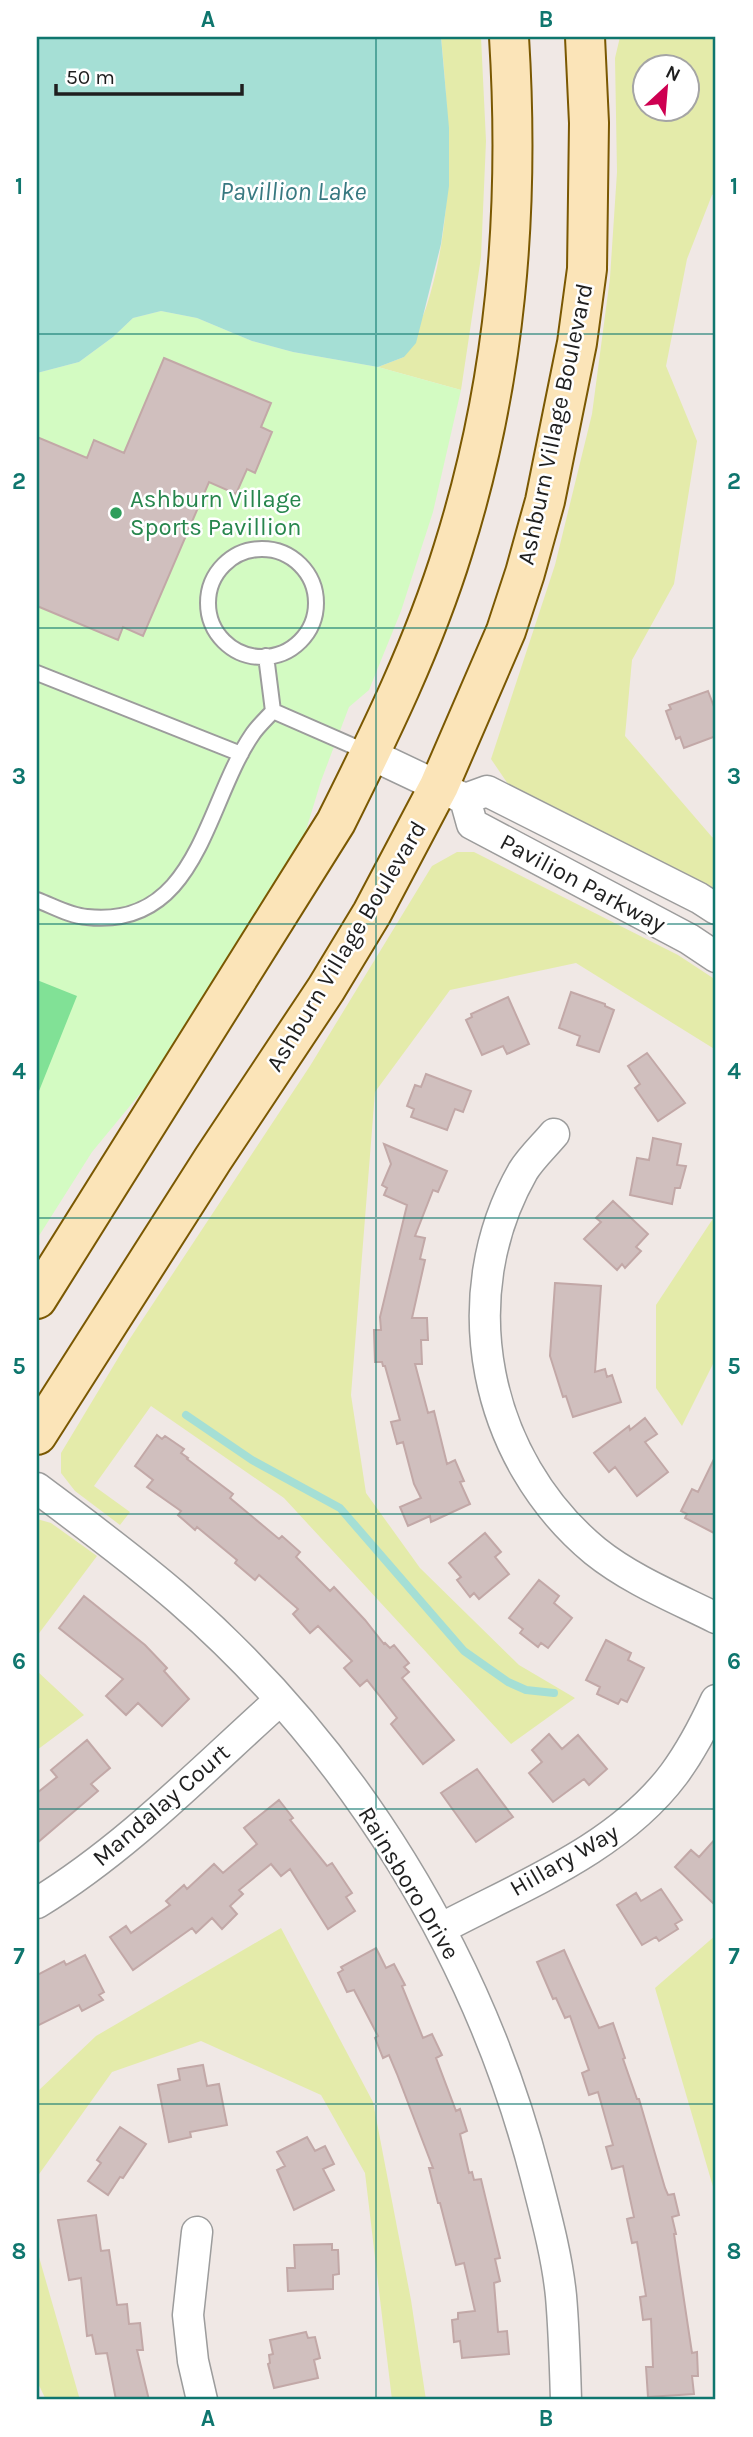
<svg xmlns="http://www.w3.org/2000/svg" width="753" height="2437" font-family="Karla,sans-serif">
<style>
.grass{fill:#e4ebaa;fill-rule:evenodd}
.park{fill:#d3fbc2}
.pitch{fill:#81e196}
.water{fill:#a5dfd5}
.lines{fill:none;stroke-linecap:round;stroke-linejoin:round}
.stream{stroke:#a5dfd5;stroke-width:8}
.building{fill:#d0bfbe;stroke:#c2a8a7;stroke-width:2}
.service-casing{stroke:#9c9c9c;stroke-width:18}
.minor-casing{stroke:#9c9c9c;stroke-width:33}
.secondary-casing{stroke:#7a5802;stroke-width:42}
.service{stroke:#fff;stroke-width:14}
.minor{stroke:#fff;stroke-width:30}
.secondary{stroke:#fbe4b8;stroke-width:38}
.grid{fill:none;stroke:#0f766e;stroke-width:2;stroke-opacity:0.55}
.leisure-dot{fill:#2e9e5b;stroke:#fff;stroke-width:2.5}
.labels{text-anchor:middle;dominant-baseline:central;stroke-width:5;stroke-linejoin:round;paint-order:stroke}
.street-label{font-size:24px;fill:#1f1f1f;stroke:#fff}
.leisure-label{font-size:24px;fill:#27864d;stroke:#fff;text-anchor:start}
.water-label{font-size:26px;font-style:italic;fill:#387981;stroke:#fff}
.neatline{fill:none;stroke:#0f766e;stroke-width:2.5}
.grid-label{font-size:23px;text-anchor:middle;font-weight:bold;fill:#0f766e}
</style>
<rect width="100%" height="100%" fill="#f0e8e5"/>
<path class="grass" d="M441 37H481L486 141 481 257 461 390 378 367 404 357C411 341 420 324 426 308 455 219 450 128 441 37Z
M620 37H716V193L712 195 687 259 666 366 697 441 674 584 632 660 625 736 712 837 716 839V889L508 784 491 759 555 565 592 414 610 278 617 172 615 58ZM686 66V108H644V66Z
M457 852H474L678 955 716 980V1050L576 963 450 990 375 1092 351 1395 366 1493 420 1568 519 1665 575 1698 511 1744 284 1498 151 1406 94 1486 130 1512 120 1525 75 1491 61 1473V1453L129 1340 310 1066 432 866Z
M716 1214V1358L682 1426 656 1388V1305Z
M37 1519 51 1523 97 1556 37 1636Z
M37 1671 84 1715 37 1750Z
M281 1928 373 2102 411 2300 426 2400H392L365 2173 321 2095 201 2041 112 2072 37 2177V2092L96 2036Z
M716 1935V2197L655 1988Z
M37 2250 80 2400H46L37 2381Z"/>
<path class="park" d="M161 311 197 318 252 341 293 352 378 367 461 390 433 512 401 611 369 690 349 707 321 781 297 860 167 1061 92 1152 37 1239V373L79 362 113 337 133 318Z"/>
<path class="pitch" d="M37 980 77 996 37 1096Z"/>
<path class="water" d="M37 37H441L449 128V186L441 244 425 308 416 343 404 357 378 367 293 352 252 341 197 318 161 311 133 318 113 337 79 362 37 373Z"/>
<g class="lines">
<path class="stream" d="M186 1415 252 1460 340 1508 464 1651 508 1682 526 1690 554 1693"/>
</g>
<path class="building" d="M164 358 271 403 261 427 272 432 255 473 247 469 236 494 209 482 143 636 123 627 118 640 37 606V437L87 458 94 440 124 453Z
M708 691 716 712V736L684 748 680 737 676 739 666 711 671 709 669 705Z
M571 992 605 1004V1006L614 1010 599 1052 577 1045 580 1036 559 1028Z
M508 997 529 1044 507 1054 503 1046 482 1055 466 1020 472 1017 471 1014Z
M647 1053 685 1103 658 1121 635 1088 640 1084 628 1066Z
M426 1074 471 1091 463 1112 455 1109 447 1130 411 1117 414 1109 407 1106 415 1085 421 1087Z
M653 1138 681 1144 677 1165 686 1166 680 1188H675L672 1204 630 1195 637 1158 649 1160Z
M384 1144 447 1171 438 1192 433 1190 415 1236 425 1238 420 1259 425 1260 412 1318H427L428 1340H421L422 1364H415L428 1413 434 1411 447 1464 455 1460 464 1481 460 1482 470 1504 431 1522 430 1516 408 1526 400 1507 421 1498 414 1484 403 1442 397 1444 391 1422 400 1420 385 1366H383L382 1362H375L374 1330H381L380 1317 407 1205 384 1195 387 1188 382 1185 391 1164Z
M613 1201 648 1234 636 1247 641 1251 625 1268 622 1264 617 1270 584 1239 601 1222 596 1218Z
M555 1283 601 1286 595 1372 605 1369 607 1377 612 1375 621 1402 573 1417 566 1396 563 1397 550 1356Z
M645 1418 657 1434 645 1442 668 1472 637 1496 615 1467 609 1472 594 1453 629 1426 630 1430Z
M157 1435 162 1439 165 1436 184 1449 181 1453 188 1458 187 1459 233 1494 230 1498 279 1539 282 1536 300 1552 296 1557 330 1591 334 1587 365 1620 384 1644 385 1643 390 1648 394 1645 409 1663 404 1667 409 1672 402 1678 454 1740 423 1764 391 1724 397 1718 367 1680 360 1686 344 1668 352 1661 318 1626 310 1633 293 1614 298 1609 259 1575 255 1580 235 1563 237 1560 197 1527 195 1530 178 1515 181 1511 147 1487 153 1480 135 1466Z
M716 1455V1534L685 1518 687 1514 681 1511 692 1489 698 1492Z
M485 1533 501 1552 495 1557 509 1574 479 1599 474 1593 470 1597 457 1580 461 1577 449 1563Z
M539 1580 559 1596 554 1603 572 1618 548 1648 541 1643 538 1647 520 1633 523 1629 509 1618Z
M84 1596 145 1645 167 1668 164 1671 189 1699 162 1726 138 1703 126 1715 106 1696 123 1679 59 1628Z
M606 1640 631 1653 628 1660 644 1668 627 1702 621 1699 618 1704 597 1694 600 1687 586 1680Z
M549 1734 562 1749 578 1735 607 1769 589 1785 584 1779 553 1802 529 1773 542 1762 532 1750Z
M87 1740 110 1768 91 1784 98 1791 37 1843V1793L57 1777 51 1770Z
M477 1769 513 1817 476 1842 441 1793Z
M279 1800 293 1818 290 1820 327 1866 332 1863 352 1893 346 1897 355 1911 328 1929 290 1869 281 1876 271 1864 239 1890 243 1894 230 1906 237 1914 222 1929 212 1918 196 1933 192 1928 133 1970 110 1937 126 1926 131 1933 170 1905 166 1901 184 1885 187 1889 214 1864 223 1873 257 1844 244 1828Z
M716 1838V1906L675 1867 691 1850 699 1857Z
M661 1889 682 1920 675 1924 678 1929 659 1941 656 1937 642 1945 617 1905 636 1893 641 1901Z
M376 1948 386 1968 394 1964 405 1985 402 1986 423 2038 432 2034 442 2055 436 2058 456 2111 460 2109 467 2131 460 2134 469 2173 472 2172 474 2180 481 2179 500 2258 495 2259 500 2281 494 2283 498 2332 507 2331 509 2354 462 2358 460 2341 454 2342 452 2320 458 2319V2313L475 2311 464 2263 456 2265 440 2203H438L429 2168H433L397 2074 389 2055 383 2058 375 2038 378 2036 354 1990 347 1992 338 1973 343 1970 341 1967Z
M564 1950 599 2028 613 2023 625 2058 623 2059 637 2099H639L665 2188 668 2195 674 2194 679 2215 672 2217 676 2234H674L692 2353 697 2352 698 2376H692L694 2394 648 2397 646 2367H653L651 2319 643 2320 640 2297 646 2296 637 2242 632 2243 627 2219 634 2217 623 2166 612 2169 606 2147 613 2145 598 2092 589 2095 582 2073 589 2070 570 2016 565 2018 556 1998 553 1999 537 1962Z
M85 1955 104 1992 99 1995 103 2000 82 2011 79 2005 37 2026V1975L64 1961 66 1965Z
M203 2065 207 2086 219 2084 227 2125 190 2132 191 2137 169 2142 158 2085 180 2080 178 2069Z
M120 2127 146 2144 123 2178 120 2177 108 2195 88 2181 101 2163 97 2160Z
M307 2137 315 2151 325 2146 334 2164 323 2169 334 2190 294 2210 277 2170 285 2166 277 2152Z
M96 2215 101 2251 109 2250 117 2305 127 2304 129 2324 140 2323 143 2350H137L149 2400H116L107 2353 96 2354 92 2335 87 2336 81 2278 69 2280 58 2220Z
M332 2244V2250H338L339 2274 333 2275V2289L288 2291 287 2268H295L294 2245Z
M306 2332 308 2338 315 2337 320 2358 314 2360 318 2378 274 2388 268 2364 270 2363 269 2355 273 2354 270 2340Z"/>
<g class="lines">
<g class="service-casing">
<path id="service" d="M208 603a54 54 0 1 1 108 0a54 54 0 1 1-108 0Z
M266 656 273 711
M37 673 241 754
M37 900C53 906 70 916 87 917 198 929 205 804 252 735 257 727 266 719 273 711L369 753"/>
</g>
<g class="minor-casing">
<path id="minor" d="M370 754 465 799 487 791 699 898 716 909
M465 799 472 824 689 939 716 957
M554 1134C544 1146 531 1158 523 1171 451 1297 484 1459 595 1551 631 1580 676 1598 716 1618
M37 1488C85 1524 134 1560 180 1600 353 1751 479 1955 536 2177 546 2216 557 2256 561 2296 564 2330 565 2366 566 2400
M37 1903C127 1848 202 1770 280 1700
M440 1929C521 1886 618 1849 674 1774 691 1751 704 1726 716 1700
M197 2232 188 2315 193 2361 202 2400"/>
</g>
<g class="secondary-casing">
<path id="secondary" d="M37 1299 336 822C380 734 424 644 453 550 506 382 520 212 509 37
M37 1435 213 1159 326 989 372 913 439 786 506 631 525 573 545 501 577 343 587 269 589 123 585 37"/>
</g>
<use href="#service" class="service"/>
<use href="#minor" class="minor"/>
<use href="#secondary" class="secondary"/>
</g>
<path class="grid" d="M376 37V2400M37 334H716M37 628H716M37 924H716M37 1218H716M37 1514H716M37 1809H716M37 2104H716"/>
<circle class="leisure-dot" cx="116" cy="513" r="7"/>
<g class="labels">
<g class="street-label">
<text transform="translate(555 424) rotate(-78)">Ashburn Village Boulevard</text>
<text transform="translate(583 883) rotate(28)">Pavilion Parkway</text>
<text transform="translate(346 946) rotate(-59)">Ashburn Village Boulevard</text>
<text transform="translate(161 1805) rotate(-41)">Mandalay Court</text>
<text transform="translate(564 1860) rotate(-30)">Hillary Way</text>
<text transform="translate(409 1883) rotate(59)">Rainsboro Drive</text>
</g>
<g class="leisure-label">
<text x="130" y="499">Ashburn Village<tspan x="130" dy="28">Sports Pavillion</tspan></text>
</g>
<g class="water-label">
<text x="293" y="191">Pavillion Lake</text>
</g>
</g>
<rect width="753" height="2437" fill="none" stroke="#ffffff" stroke-width="77"/>
<g transform="translate(666 88) rotate(26)"><circle r="33" fill="#ffffff" stroke="#a5a5a5" stroke-width="2"/>
<path d="M0-5L12 26L0 18L-12 26Z" fill="#ce0051"/>
<text y="-10" font-size="19" font-weight="bold" text-anchor="middle" fill="#1f1f1f">N</text>
</g>
<path d="M56 84v10h186v-10" fill="none" stroke="#1f1f1f" stroke-width="3.5"/>
<text x="66" y="84" font-size="21" fill="#1f1f1f" stroke="#ffffff" stroke-width="5" paint-order="stroke">50 m</text>
<rect x="38" y="38" width="676" height="2360" class="neatline"/>
<g class="grid-label">
<text x="208" y="27">A</text>
<text x="546" y="27">B</text>
<text x="19" y="194">1</text>
<text x="734" y="194">1</text>
<text x="19" y="489">2</text>
<text x="734" y="489">2</text>
<text x="19" y="784">3</text>
<text x="734" y="784">3</text>
<text x="19" y="1079">4</text>
<text x="734" y="1079">4</text>
<text x="19" y="1374">5</text>
<text x="734" y="1374">5</text>
<text x="19" y="1669">6</text>
<text x="734" y="1669">6</text>
<text x="19" y="1964">7</text>
<text x="734" y="1964">7</text>
<text x="19" y="2259">8</text>
<text x="734" y="2259">8</text>
<text x="208" y="2426">A</text>
<text x="546" y="2426">B</text>
</g>
</svg>
